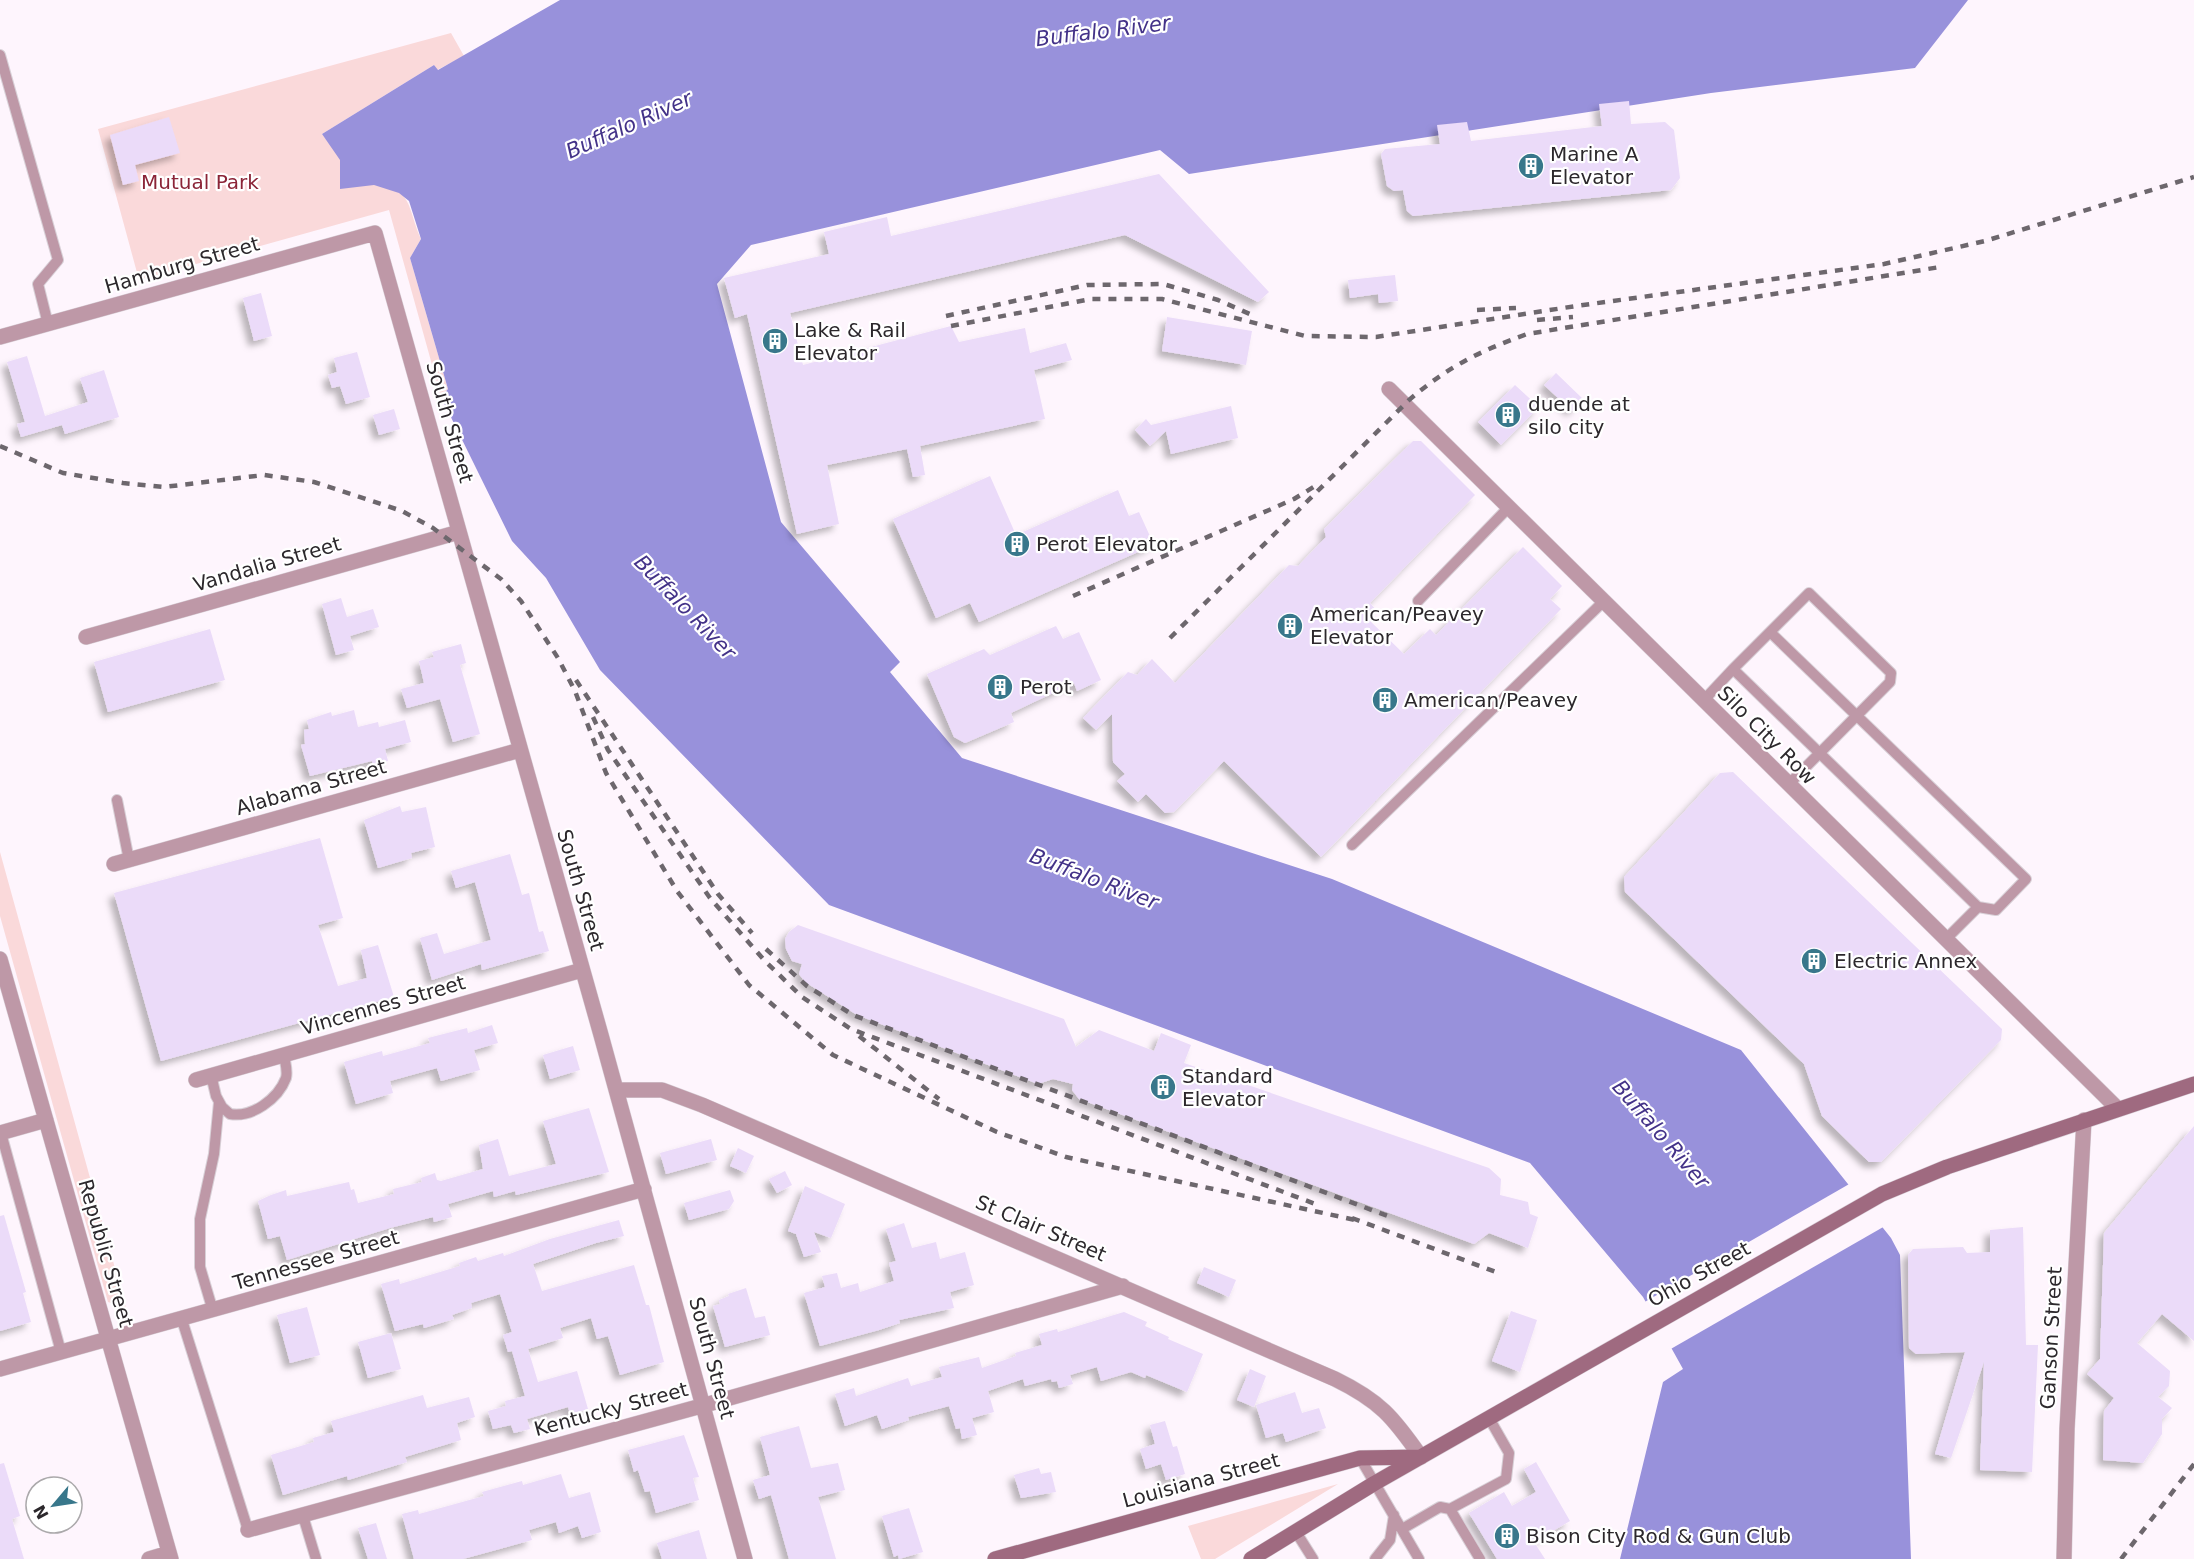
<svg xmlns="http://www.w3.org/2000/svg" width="2194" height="1559" font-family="'DejaVu Sans',sans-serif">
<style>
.green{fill:#fad9da}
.water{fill:#9891db}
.pier{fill:#fef5fd}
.building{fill:#ebdbf9;filter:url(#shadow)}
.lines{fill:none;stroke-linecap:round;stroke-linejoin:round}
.lane-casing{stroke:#d8d0d7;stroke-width:12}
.street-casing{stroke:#d8d0d7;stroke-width:16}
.secondary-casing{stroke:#d8d0d7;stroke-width:16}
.lane{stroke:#be98a7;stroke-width:10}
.street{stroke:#be98a7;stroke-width:15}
.secondary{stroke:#9f6a80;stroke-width:15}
.rail{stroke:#6d676d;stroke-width:4.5;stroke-dasharray:8 8;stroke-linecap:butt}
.labels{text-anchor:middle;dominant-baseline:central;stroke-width:4.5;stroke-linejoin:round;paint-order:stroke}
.poi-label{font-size:20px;fill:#2c282c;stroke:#fff;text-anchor:start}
.park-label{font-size:20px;fill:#8b2437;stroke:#fff}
.street-label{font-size:20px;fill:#2c282c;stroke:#fff}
.water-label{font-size:21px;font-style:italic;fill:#433288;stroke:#fff}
</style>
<defs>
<filter id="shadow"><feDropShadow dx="-5.5" dy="5.5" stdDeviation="3" flood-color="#0004"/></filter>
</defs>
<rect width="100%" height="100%" fill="#fef5fd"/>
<path class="green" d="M451 33 464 56 437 70 434 65 322 134 361 184C415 186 405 202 421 239L410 258 448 389 441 397 389 210 139 280 98 129Z
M0 852 126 1308 108 1302 0 916Z
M1338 1484 1215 1559H1201L1188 1526Z"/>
<path class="water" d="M560 0H1968L1915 68 1711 93 1189 174 1160 150 751 245 717 284 781 522 900 662 890 672 962 758 1332 879 1741 1050 1891 1238 1900 1255 1911 1559H1620L1663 1382 1683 1369 1643 1297 1530 1163 829 905 600 670 546 578 512 541 441 397 448 389 410 258 421 239 409 201 399 193 374 185 340 189V160L322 134 434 65 438 70Z"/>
<path class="pier" d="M1851 1183 1885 1226 1669 1350 1643 1303Z"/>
<path class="building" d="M1629 101 1631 124 1665 122 1674 130 1680 178 1671 190 1413 216 1407 211 1403 190 1394 191 1387 186 1381 154 1385 149 1440 144 1437 125 1467 122 1471 141 1602 126 1599 104Z
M169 117 180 153 135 165 139 181 123 185 110 135Z
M1159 174 1269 292 1258 302 1125 235 790 313 803 365 951 326 959 342 1025 328 1030 353 1066 343 1072 360 1034 370 1045 419 920 446 925 475 913 477 907 449 827 465 839 524 797 534 747 314 735 318 724 278 829 254 824 232 887 217 891 236Z
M1395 275 1398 301 1379 303 1378 294 1350 298 1348 280Z
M261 293 272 336 254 341 243 298Z
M1167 317 1252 331 1246 365 1162 351Z
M357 352 370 397 346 404 340 386 332 388 328 375 337 372 334 358Z
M27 356 45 416 88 402 80 378 104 370 119 417 65 434 62 425 21 437 17 424 25 422 7 362Z
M1556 373 1583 399 1572 411 1544 385Z
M1515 385 1539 407 1501 445 1478 422Z
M1231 406 1238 438 1171 454 1166 431 1150 446 1135 430 1146 419 1151 425Z
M394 409 400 429 379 435 373 415Z
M1413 441H1421L1475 495 1370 603 1376 610 1368 619 1404 654 1430 629 1436 635 1523 547 1562 586 1550 599 1561 609 1321 857 1224 761 1174 812 1165 813 1146 794 1138 802 1117 781 1125 774 1113 762 1112 714 1096 730 1083 718 1128 672 1137 675 1152 659 1175 683 1289 565 1298 566 1326 537 1324 529Z
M990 476 1016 535 1118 490 1129 516 1139 512 1154 545 979 622 970 603 936 618 893 519Z
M341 598 347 617 373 609 379 627 350 636 354 650 336 655 322 604Z
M1056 626 1063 639 1079 632 1101 680 1077 691 1074 683 1011 713 1014 722 965 743 954 737 927 674 984 649 990 655Z
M210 629 225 680 108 712 94 662Z
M461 644 466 663 460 665 480 734 453 742 440 699 407 708 401 689 424 683 419 661 434 657 432 652Z
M354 710 358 727 378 722 379 727 405 720 411 742 385 749 388 761 373 765 372 761 310 776 301 745 305 744 304 730 309 729 307 720 331 712 332 716Z
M1733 772 2002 1029 2001 1040 1881 1162H1869L1822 1116 1804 1064 1625 892 1624 877 1720 773Z
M400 806 402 812 426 807 435 847 411 853 412 858 378 868 364 820Z
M320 838 343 918 318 925 338 986 367 978 361 950 378 945 394 997 161 1061 114 893Z
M510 854 522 895 529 893 539 932 543 931 549 951 482 970 481 964 432 980 420 938 437 933 444 954 491 940 475 882 456 888 451 871Z
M798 925 1064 1019 1076 1047 1099 1030 1154 1051 1161 1033 1191 1045 1184 1063 1489 1168 1501 1179 1500 1195 1528 1202 1530 1214 1538 1217 1528 1248 1489 1233 1474 1244 1079 1099 1072 1090 1073 1084 1053 1079 1038 1084 857 1015 805 982 799 974 802 964 792 961 786 949 785 939 789 932Z
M492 1025 498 1043 474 1050 480 1070 441 1081 437 1068 390 1081 393 1093 356 1104 344 1062 382 1051 383 1056 430 1043 428 1038 467 1028 468 1033Z
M573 1046 580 1070 550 1079 543 1055Z
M589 1108 609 1172 516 1195 515 1191 494 1197 493 1191 448 1204 452 1217 434 1222 433 1217 390 1228 287 1260 280 1236 268 1239 258 1201 271 1195 286 1190 287 1196 349 1182 351 1190 354 1189 358 1203 394 1194 393 1189 422 1182 421 1178 435 1173 437 1180 441 1181 483 1169 479 1145 498 1139 509 1176 556 1164 543 1121Z
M2194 1126V1341L2162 1314 2137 1343 2170 1371 2169 1386 2158 1397 2172 1408 2162 1419V1434L2143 1463 2103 1460 2104 1411 2114 1398 2087 1374 2100 1359 2104 1233Z
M711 1139 717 1160 666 1174 660 1153Z
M738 1148 754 1156 746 1173 730 1166Z
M785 1171 792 1185 777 1193 769 1179Z
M805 1186 845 1204 831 1238 814 1232 821 1252 804 1257 796 1234 788 1231Z
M730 1190 734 1201 729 1209 689 1220 684 1203Z
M4 1215 26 1292 23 1293 31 1322 0 1331V1216Z
M619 1220 624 1236 596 1243 533 1264 542 1291 634 1265 646 1305H649L664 1362 620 1375 608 1336 597 1339 591 1318 560 1328 563 1338 528 1349 538 1382 577 1371 588 1409 570 1414 568 1407 527 1419 530 1429 514 1433 511 1425 493 1429 488 1411 506 1406 505 1401 525 1396 512 1351 508 1352 503 1335 512 1332 500 1294 471 1303 472 1308 452 1315 454 1319 424 1328 423 1324 395 1331 381 1284 399 1279 400 1284 460 1266 459 1263 476 1257 478 1261 503 1253 504 1256 550 1239Z
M904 1223 912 1248 936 1242 940 1259 965 1252 974 1285 950 1292 954 1308 899 1320 900 1323 879 1330 820 1346 804 1293 825 1287 822 1276 837 1273 841 1288 858 1283 860 1292 894 1281 889 1263 896 1261 886 1229Z
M2023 1227 2026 1345H2038L2032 1472 1980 1470 1984 1362 1951 1458 1935 1454 1965 1352 1916 1354 1909 1348 1908 1255 1913 1249 1963 1247 1967 1253 1990 1252V1230Z
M1204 1267 1236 1280 1229 1297 1197 1283Z
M746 1288 755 1318 765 1316 770 1335 725 1347 713 1306 720 1304 719 1300 729 1296 728 1294Z
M307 1307 320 1355 290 1363 277 1315Z
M1511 1311 1537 1320 1520 1372 1492 1361Z
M1124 1312 1147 1322 1145 1326 1169 1337 1168 1339 1203 1354 1187 1392 1146 1375 1145 1378 1131 1372 1101 1381 1097 1367 1070 1375 1073 1384 1059 1388 1057 1381 1052 1382 1051 1379 1025 1386 1023 1379 988 1391 994 1412 972 1418 977 1435 962 1439 960 1428 956 1429 949 1406 908 1417 909 1420 882 1429 877 1415 845 1426 835 1394 854 1388 856 1396 908 1378 911 1386 942 1377 939 1367 979 1357 982 1368 1016 1356 1015 1353 1042 1345 1039 1334 1057 1329 1058 1332Z
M391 1333 401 1369 368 1378 358 1342Z
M1250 1369 1266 1376 1254 1407 1237 1400Z
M1295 1392 1302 1413 1319 1408 1326 1428 1286 1442 1283 1433 1266 1438 1256 1405Z
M423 1395 427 1408 469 1397 475 1417 457 1423 461 1440 405 1457 407 1462 348 1480 347 1476 283 1495 271 1455 314 1442 313 1438 334 1432 331 1421Z
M1165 1421 1173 1447 1177 1446 1185 1474 1166 1480 1161 1464 1146 1469 1140 1449 1155 1444 1150 1425Z
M799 1426 811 1468 838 1463 845 1490 818 1497 836 1559H789L771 1495 759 1499 753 1480 770 1475 760 1437Z
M684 1435 699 1477 693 1478 699 1500 656 1513 650 1491 645 1492 638 1470 634 1472 628 1450Z
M1536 1462 1570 1521 1534 1542 1545 1559H1497L1469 1513 1504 1492 1512 1506 1536 1492 1524 1469Z
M4 1463 20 1516 12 1519 24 1559H0V1464Z
M1039 1468 1041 1474 1051 1472 1056 1492 1021 1498 1014 1475Z
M561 1474 569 1498 590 1492 601 1532 582 1538 578 1526 559 1533 556 1522 529 1530 532 1540 463 1559H414L402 1514 418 1510 419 1514 484 1496 482 1492 522 1481 523 1485Z
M909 1508 923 1552 899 1559 898 1555 894 1557 882 1516Z
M376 1523 387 1559H368L358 1528Z
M699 1530 707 1559H662L657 1543Z"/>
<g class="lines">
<g class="lane-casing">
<path id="lane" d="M0 55 58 260 38 284 48 324
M1418 601 1509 507
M1770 632 2026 879 1996 910 1978 907
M1733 669 1809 593 1891 673 1890 682 1788 785
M1703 701 1733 669 1978 907 1945 940
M117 800 129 860
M1352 845 1603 602
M211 1075 216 1096 222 1107 230 1114C252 1118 278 1099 286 1078 288 1071 285 1062 284 1055
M1 1133 61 1352
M213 1311 200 1267V1219L214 1154 219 1102
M182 1320 248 1530
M1360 1458 1419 1559
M1450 1509 1506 1479 1509 1453 1489 1418
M303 1516 316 1559
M1402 1529 1440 1507 1450 1509 1480 1559
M1296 1532 1313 1559
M1375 1559 1390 1540 1394 1515"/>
</g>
<g class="street-casing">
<path id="street" d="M0 337 375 233 601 1035 745 1559
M1389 389 2117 1108
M86 637 459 532
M114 864 520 750
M0 959 171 1559
M196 1080 582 970
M616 1090H662L702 1105 1335 1379C1380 1401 1393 1417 1421 1457
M0 1133 46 1120
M0 1369 644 1189
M248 1530 705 1405 1123 1286
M149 1559 169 1553
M2064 1559 2067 1429 2084 1120"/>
</g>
<g class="secondary-casing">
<path id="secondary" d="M995 1559 1360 1458 1419 1457
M1251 1559 1375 1483 1882 1194 1947 1167 2194 1084"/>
</g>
<use href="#lane" class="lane"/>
<use href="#street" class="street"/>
<use href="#secondary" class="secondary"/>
<path class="rail" d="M1477 310 1516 308
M946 316 1087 285 1163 284 1218 300 1252 315
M1537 320 1573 317
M951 326 1091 299H1162L1305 336 1376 337 1576 306 1884 264 1985 241 2194 177
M0 446 63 473 123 483 164 487 264 475 314 482 402 511 433 528 501 579 521 601 558 658 575 691 606 773 677 891 749 985 833 1055 997 1132 1066 1157 1360 1221
M1073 596 1294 499 1320 483
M1170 638 1409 400C1449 366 1478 352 1527 334L1940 267
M576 680 718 894 752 933
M593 717 608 750 710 898 764 960 802 997 851 1029 1318 1205
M766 949 807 986 853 1015 1393 1218
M859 1036 939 1099
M1352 1218 1501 1274
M2121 1559 2194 1464"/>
</g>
<defs>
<g id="building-disc" transform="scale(1.35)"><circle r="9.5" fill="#38778b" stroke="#fff"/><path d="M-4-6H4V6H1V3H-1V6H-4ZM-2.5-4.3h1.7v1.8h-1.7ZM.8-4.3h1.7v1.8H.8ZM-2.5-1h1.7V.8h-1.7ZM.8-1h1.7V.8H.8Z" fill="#fff"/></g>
</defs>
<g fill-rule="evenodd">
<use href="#building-disc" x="1531" y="166"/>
<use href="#building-disc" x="775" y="341"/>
<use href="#building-disc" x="1508" y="415"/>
<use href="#building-disc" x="1017" y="544"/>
<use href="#building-disc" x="1290" y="626"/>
<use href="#building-disc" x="1000" y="687"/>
<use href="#building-disc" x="1385" y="700"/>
<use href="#building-disc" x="1814" y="961"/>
<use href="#building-disc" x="1163" y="1087"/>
<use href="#building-disc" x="1507" y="1536"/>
</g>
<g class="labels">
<g class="poi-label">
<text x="1550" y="154">Marine A<tspan x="1550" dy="23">Elevator</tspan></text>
<text x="794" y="330">Lake &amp; Rail<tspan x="794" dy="23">Elevator</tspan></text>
<text x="1528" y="404">duende at<tspan x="1528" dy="23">silo city</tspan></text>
<text x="1036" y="544">Perot Elevator</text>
<text x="1310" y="614">American/Peavey<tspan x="1310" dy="23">Elevator</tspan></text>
<text x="1020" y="687">Perot</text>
<text x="1404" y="700">American/Peavey</text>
<text x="1834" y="961">Electric Annex</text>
<text x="1182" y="1076">Standard<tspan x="1182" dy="23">Elevator</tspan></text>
<text x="1526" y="1536">Bison City Rod &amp; Gun Club</text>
</g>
<g class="park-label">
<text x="200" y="182">Mutual Park</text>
</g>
<g class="street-label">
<text transform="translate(182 265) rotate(-16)">Hamburg Street</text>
<text transform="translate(450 422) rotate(74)">South Street</text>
<text transform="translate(267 564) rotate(-16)">Vandalia Street</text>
<text transform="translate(1767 735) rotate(45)">Silo City Row</text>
<text transform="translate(311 787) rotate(-16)">Alabama Street</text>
<text transform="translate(581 890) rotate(74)">South Street</text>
<text transform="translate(383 1005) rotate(-16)">Vincennes Street</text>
<text transform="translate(1041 1228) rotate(23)">St Clair Street</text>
<text transform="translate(106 1253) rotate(74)">Republic Street</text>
<text transform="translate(316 1260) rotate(-16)">Tennessee Street</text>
<text transform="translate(1699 1274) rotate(-29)">Ohio Street</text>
<text transform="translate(2051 1338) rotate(-87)">Ganson Street</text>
<text transform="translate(712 1358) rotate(75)">South Street</text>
<text transform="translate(611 1409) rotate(-15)">Kentucky Street</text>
<text transform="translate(1201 1480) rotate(-15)">Louisiana Street</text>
</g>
<g class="water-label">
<text transform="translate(1103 31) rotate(-7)">Buffalo River</text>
<text transform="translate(629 125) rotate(-24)">Buffalo River</text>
<text transform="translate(685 607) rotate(46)">Buffalo River</text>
<text transform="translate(1094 879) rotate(21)">Buffalo River</text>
<text transform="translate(1661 1134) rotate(49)">Buffalo River</text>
</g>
</g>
<g transform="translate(54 1505) rotate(241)"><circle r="28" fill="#ffffff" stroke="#aba9ab" stroke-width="1.5"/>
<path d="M0-4.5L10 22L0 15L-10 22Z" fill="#38778b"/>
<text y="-9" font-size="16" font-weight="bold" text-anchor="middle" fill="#2c282c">N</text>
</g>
</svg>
